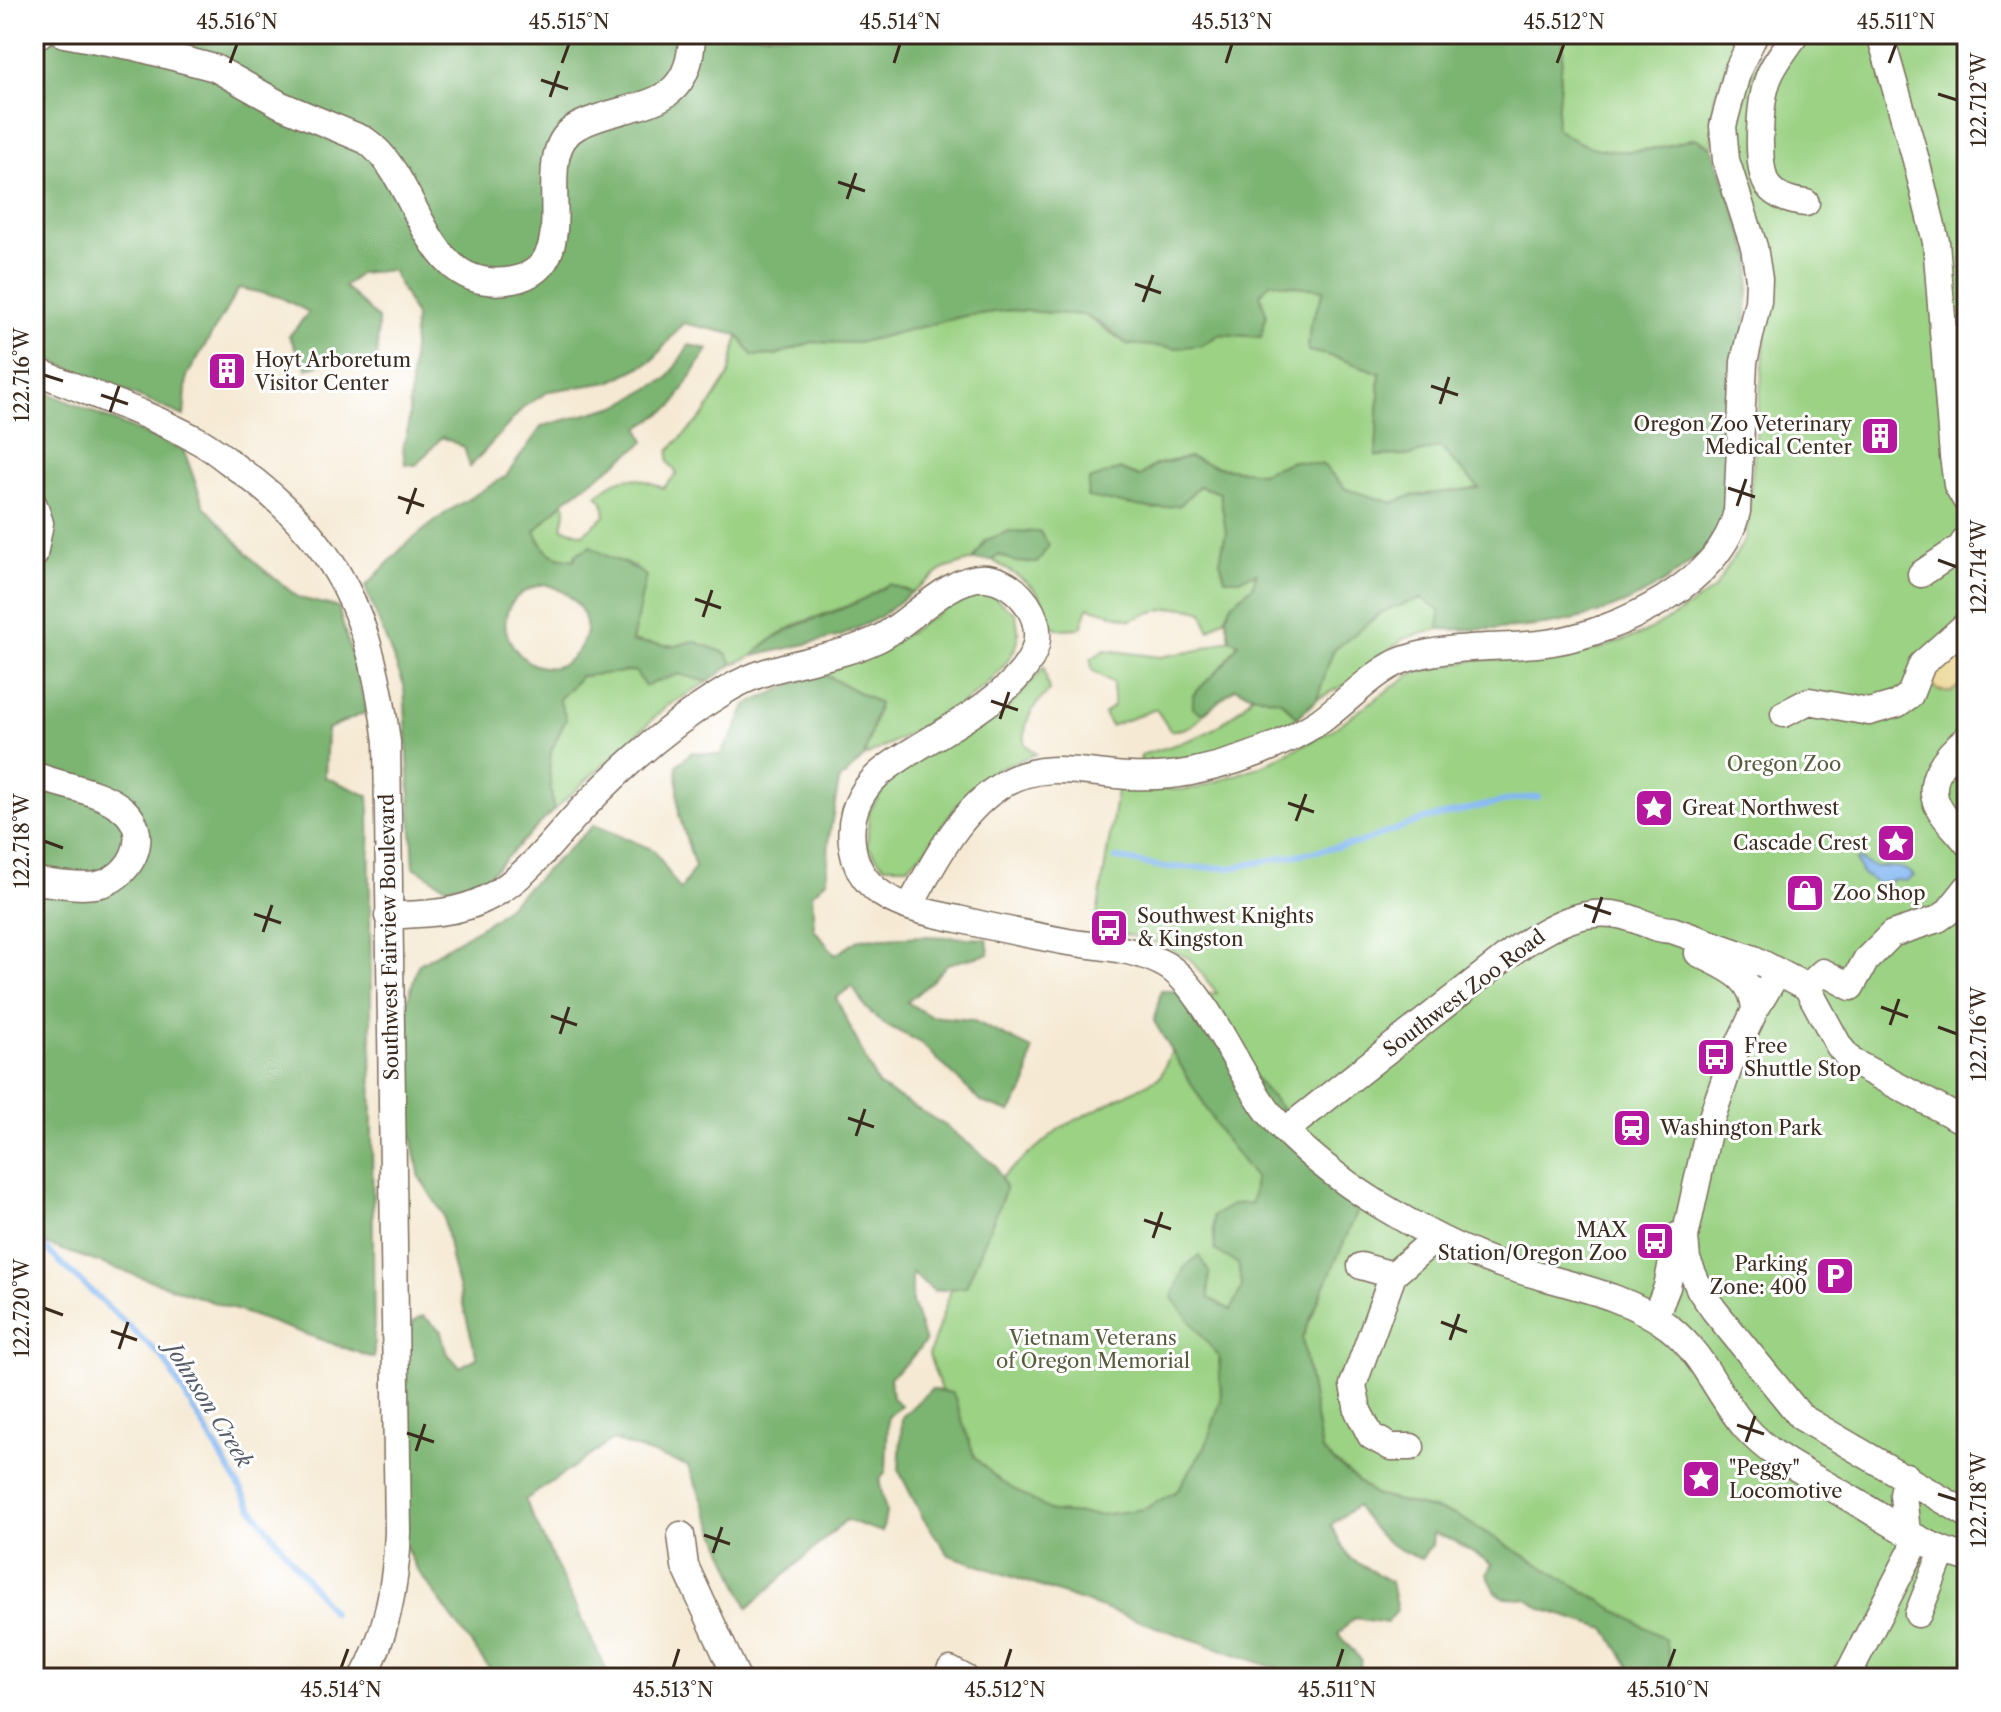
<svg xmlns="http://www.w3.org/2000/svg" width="2001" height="1712" font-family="'Libre Caslon Text',serif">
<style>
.green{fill:#9bd284;stroke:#6b7e51;stroke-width:2}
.forest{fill:#7cb472;stroke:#5c6f48;stroke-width:2;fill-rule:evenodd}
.sand{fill:#eeda9e;stroke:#94825e;stroke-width:2}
.water{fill:#84b8f2;stroke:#607188;stroke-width:2}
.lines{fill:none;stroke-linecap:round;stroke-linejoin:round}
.stream{stroke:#84b8f2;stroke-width:6}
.minor-casing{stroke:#7c6d5d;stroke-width:29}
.minor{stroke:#fff;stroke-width:26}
.ticks{fill:none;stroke:#3b2a1e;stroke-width:3}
.labels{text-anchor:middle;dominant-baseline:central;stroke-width:6;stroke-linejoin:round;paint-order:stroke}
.poi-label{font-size:20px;fill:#3b2a1e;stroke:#fff;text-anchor:start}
.park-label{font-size:20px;fill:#585c3d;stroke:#fff}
.street-label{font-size:20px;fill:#3b2a1e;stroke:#fff}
.water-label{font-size:22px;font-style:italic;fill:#555c68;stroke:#fff}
.neatline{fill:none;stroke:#3b2a1e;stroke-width:3}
.ticks-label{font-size:20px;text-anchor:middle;fill:#3b2a1e}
</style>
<rect width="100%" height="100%" fill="#fff"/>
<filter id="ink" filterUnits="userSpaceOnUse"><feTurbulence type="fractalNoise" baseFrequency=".0125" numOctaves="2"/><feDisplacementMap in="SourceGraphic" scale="16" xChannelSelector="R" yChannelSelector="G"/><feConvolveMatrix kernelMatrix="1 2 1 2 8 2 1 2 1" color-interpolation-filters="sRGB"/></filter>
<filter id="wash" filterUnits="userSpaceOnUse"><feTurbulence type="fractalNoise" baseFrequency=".006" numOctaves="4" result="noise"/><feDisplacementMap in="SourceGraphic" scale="32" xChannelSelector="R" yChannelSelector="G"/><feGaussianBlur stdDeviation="1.8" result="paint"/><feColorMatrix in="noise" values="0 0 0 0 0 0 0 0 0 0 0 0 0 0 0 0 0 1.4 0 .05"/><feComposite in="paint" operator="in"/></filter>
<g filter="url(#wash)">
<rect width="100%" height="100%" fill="#f5e9d3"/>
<path class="green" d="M1564 34H1740L1714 98 1712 147 1695 138C1647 153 1597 162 1556 128Z
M1771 34H1967V1678H1674L1664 1639 1456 1515 1374 1495 1322 1451 1302 1338 1364 1195 1204 1502 1089 1539 971 1477 929 1355 984 1192 1060 1128 1160 1077 1196 997 1217 993 1189 958 1149 940 1095 928 1118 785 1176 790 1198 788 1264 765 1332 730 1411 674 1475 660 1559 658 1599 649 1644 633 1679 613 1714 589 1746 538 1767 322 1763 236 1737 154 1734 121 1745 88Z
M1270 282 1324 290 1310 326 1308 351 1335 357 1380 373 1376 455H1412L1440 446 1480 488 1411 496 1393 503 1346 489 1323 465 1293 461 1261 473 1221 468 1189 457 1155 465 1139 477 1087 497 1180 505 1199 486 1220 493 1226 532 1220 561 1257 572 1252 587 1233 603 1226 617 1209 630 1203 612C1178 603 1154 610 1131 620L1088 607 1081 628 1060 629 1051 626C1042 584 1024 581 992 560L999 555 1016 562 986 540 973 560 944 569 912 592 889 584 856 603 797 624 765 644 753 656 733 664 726 653 693 641 677 646 632 642 637 612 635 566 602 556 591 546 574 561C549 556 546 555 535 531L564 501 566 508 562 528 583 534 605 516 603 501 597 495C622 472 635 476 663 488L677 474 668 461 669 450 704 415 729 375 738 335 753 356 776 355 812 342 857 343 964 316 1011 310 1084 315 1127 344 1202 345 1220 334 1261 337 1266 314 1260 294Z
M987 592 1016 614C1017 623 1020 636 1017 644 995 697 912 731 864 757L879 703 820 672 884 649 948 606Z
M1422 598 1440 611 1439 629 1403 639 1355 680 1317 699 1333 651 1382 612Z
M1230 639 1239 642 1225 663 1193 695V708L1203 714C1196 726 1183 731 1170 730L1156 709 1111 726 1104 714 1114 705 1113 683 1092 670 1091 659 1105 650 1160 657 1199 650Z
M1044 667 1049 691C1032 707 1023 720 1025 744L1036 754 996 769 954 809 926 850 908 866H884L867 846 869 811 895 773 1014 702Z
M635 671 667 677 679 674 708 682 667 706 553 811 549 770 551 751 566 719 559 699 581 676Z
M1253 695 1281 701 1298 717 1272 736 1226 753 1140 764 1141 755C1189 741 1219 735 1253 695Z"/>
<path class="forest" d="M34 34H1564L1556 128C1597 162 1648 153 1695 138L1712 147 1752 259 1731 487C1728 498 1727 512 1722 523 1713 545 1696 558 1678 572 1608 625 1525 632 1439 629L1440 611 1422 598 1382 612 1333 651 1317 699 1298 717 1281 701 1253 695 1235 688 1203 714 1193 708V695L1225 663 1239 643 1230 639 1226 617 1232 603 1252 587 1257 573 1240 579H1225L1220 561 1226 532 1220 493 1199 486 1180 505 1154 509 1087 497 1089 480 1120 469 1139 477 1155 465 1189 457 1221 468 1261 473 1293 461 1323 465 1346 489 1393 503 1411 496 1479 488 1440 447 1412 455 1376 456 1380 373 1335 357 1308 351 1310 326 1324 290 1271 282 1260 294 1266 314 1261 337 1220 334 1202 345 1176 348 1127 344 1106 327 1084 315 1011 310 964 316 857 343 812 342 776 355 753 356 738 335 683 323 652 361 610 382 549 391 524 407 470 467 464 447 442 437 416 465 405 464 403 447 408 429 415 315 392 270 361 273 344 286 378 319 377 360 357 369C338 358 326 361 307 369L289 336 309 312 280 297 239 288 187 376 184 416 34 353Z
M689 345 708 349 673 406 639 428 645 442 564 501 535 531C546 555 549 556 574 560L576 554 591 546C608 560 629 562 646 576L632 642 676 646 693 641 726 653 733 664 708 682 679 674 645 686 635 671 581 676 559 699 566 719 551 751 549 770 553 811 485 879 446 887 414 867 404 685 365 587 405 545 447 512 506 476 542 426 620 405 668 378ZM544 584C573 592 599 618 579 649 537 709 458 605 544 584Z
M34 387 184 451 204 506 258 565 299 598 338 607 367 712 327 729 325 777 369 796 374 1358 34 1240Z
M1009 531 1040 532 1049 545 1037 563 1016 562 999 555 992 560H973L986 540Z
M889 584 912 592 880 617 841 636 753 656C781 624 821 620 857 602 868 597 879 590 889 584Z
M820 672 879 703 864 757 839 781 829 837 827 880 812 894 814 929 835 955 860 939 927 936 987 939 989 954 947 964 930 983 907 1002 930 1016 972 1020 1032 1049 1026 1087 1010 1112 981 1102 920 1042 882 1023 866 1008 852 986 836 998 878 1085 946 1126 995 1165 1006 1189 966 1287 934 1291 912 1273V1302L925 1342 908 1362 890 1377 892 1398 901 1405 888 1417 886 1471 879 1479 886 1513 882 1532 846 1520 748 1608 688 1466 613 1440 525 1500 610 1678H496L416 1568 398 1532 395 1365 413 1322 423 1316 441 1331 446 1352 460 1367 477 1358 453 1267 443 1214 420 1178 409 1121 407 1003 418 965 495 918 594 825 654 850 680 890 695 867 679 815 677 765 692 752 720 755 736 729 746 705Z
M1161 991H1182L1361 1203 1302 1338 1322 1451 1374 1495 1456 1515 1665 1639 1674 1678H1637L1606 1629 1542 1609 1527 1599 1505 1598 1496 1592 1487 1574 1492 1564 1454 1541 1433 1533 1432 1545 1421 1559C1385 1545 1378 1536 1356 1506L1331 1525 1349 1558 1391 1582 1397 1611 1387 1623 1354 1618 1338 1634 1362 1661 1356 1678H1304L949 1555 923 1518 899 1471 902 1417 931 1389 953 1393 975 1458 1000 1481 1053 1512 1100 1515 1144 1509 1177 1491 1206 1445 1221 1400 1219 1357 1172 1298 1184 1268 1199 1255 1209 1272V1298L1231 1310 1242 1287 1238 1264 1215 1250 1213 1216 1234 1204 1252 1203 1255 1178 1222 1135 1154 1021Z"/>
<path class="sand" d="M1953 646 1967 664V680L1952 692 1937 690 1927 677Z"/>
<path class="water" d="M1859 859C1865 862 1870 867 1877 867 1890 867 1904 865 1914 876L1905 881 1896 880 1878 884 1862 874 1856 860Z"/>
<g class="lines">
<path class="stream" d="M1116 858 1162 867 1230 868 1358 843 1425 819 1514 799 1538 797
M34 1238 163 1358 252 1508 332 1612"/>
</g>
</g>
<g filter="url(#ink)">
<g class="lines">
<g class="minor-casing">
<path id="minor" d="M64 34 135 47 215 68 281 105 365 140C422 178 421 297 513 280 592 264 523 154 578 126 631 99 691 116 692 34
M1796 34C1786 49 1772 65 1767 82 1760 103 1755 168 1768 186 1776 197 1793 202 1806 203
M1880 34 1916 160 1936 242 1953 456 1957 485 1967 502
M34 36 40 34
M34 370C88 393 146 412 197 440 211 447 224 458 237 468 340 541 372 620 387 742L398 1532C396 1582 388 1633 363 1678
M34 505 40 523 34 555
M1921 574 1960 548 1967 538
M1784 714 1809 701 1869 712 1897 704 1910 695 1922 664 1967 624
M1967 738C1947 754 1923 781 1939 808 1946 821 1958 831 1967 843
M34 775C63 787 102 790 125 811 153 837 129 880 96 885 76 888 54 883 34 881
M910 906C934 862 960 809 1005 783 1045 760 1087 774 1130 776 1150 777 1171 776 1191 772 1235 763 1282 746 1320 721 1344 704 1377 669 1403 660 1452 643 1503 650 1553 642 1619 631 1722 582 1737 511L1744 362 1758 301 1759 279 1754 247 1726 160 1723 126 1738 69 1755 34
M388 916C421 914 456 914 485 899 527 879 553 839 584 807 626 763 676 720 728 689 774 661 832 662 880 638 911 622 950 575 986 578 1003 580 1017 590 1027 604 1080 683 910 738 872 781 855 800 848 824 853 850 862 901 915 910 958 919 995 928 1031 935 1068 942 1100 947 1134 948 1164 964 1205 986 1239 1077 1271 1115 1296 1146 1341 1181 1375 1202 1418 1228 1461 1252 1509 1267 1561 1284 1625 1293 1670 1328 1704 1355 1717 1394 1744 1426 1771 1458 1811 1475 1846 1496 1885 1518 1923 1547 1967 1558
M1698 953C1726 968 1753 975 1755 1010
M1777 973 1755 1010 1731 1061 1710 1123 1685 1237 1687 1260 1700 1290 1714 1310 1801 1417 1967 1514
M1807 987 1823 972 1851 987 1866 960 1892 934 1938 919 1947 913 1967 888
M1286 1130 1516 949C1547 928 1584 906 1623 916 1640 920 1655 930 1672 930L1754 959 1807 987 1839 1046 1851 1061 1967 1123
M1361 1266 1393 1275
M1655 1317 1667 1287 1677 1236
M1411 1447H1391L1371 1436 1358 1411 1353 1385 1393 1275 1437 1237
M1906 1476 1903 1495 1907 1532
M681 1535 685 1566 737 1678
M1918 1614 1943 1551
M950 1670 965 1678
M1846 1678 1918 1539"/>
</g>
<use href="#minor" class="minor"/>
</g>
</g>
<path class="ticks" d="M230 63 237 44M562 63 569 44M894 63 900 44M1226 63 1232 44M1557 63 1564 44M1889 63 1896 44M541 80 568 89M1938 94 1957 100M550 97 559 71M838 182 865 191M847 199 856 173M1135 284 1161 293M1143 302 1153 275M44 375 63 381M1431 386 1458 395M101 395 128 404M1440 404 1449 377M110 412 119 386M1728 488 1755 497M398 497 424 506M1737 506 1746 479M407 514 416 488M1938 560 1957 567M695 599 721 608M703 617 712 590M991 701 1018 710M1000 719 1009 692M1288 803 1314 812M1296 821 1306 794M44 841 63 848M1584 905 1611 914M254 914 281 923M1593 923 1602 897M263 932 272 905M1881 1007 1908 1017M551 1016 577 1025M1890 1025 1899 999M1938 1027 1957 1034M560 1034 569 1007M848 1118 874 1127M856 1136 865 1109M1144 1220 1171 1229M1153 1238 1162 1212M44 1308 63 1315M1441 1322 1467 1332M111 1331 137 1340M1450 1340 1459 1314M119 1349 128 1322M1737 1425 1764 1434M407 1433 434 1442M1746 1442 1755 1416M416 1451 425 1424M1938 1494 1957 1500M704 1535 730 1544M713 1553 722 1527M341 1668 348 1649M673 1668 679 1649M1005 1668 1011 1649M1337 1668 1343 1649M1668 1668 1675 1649"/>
<defs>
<g id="building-square" transform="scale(2)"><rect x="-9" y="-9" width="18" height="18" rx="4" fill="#b5179e" stroke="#fff"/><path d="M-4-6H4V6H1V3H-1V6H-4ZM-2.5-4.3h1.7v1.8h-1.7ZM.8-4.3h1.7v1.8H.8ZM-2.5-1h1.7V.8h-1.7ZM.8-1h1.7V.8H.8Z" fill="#fff"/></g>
<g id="sight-square" transform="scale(2)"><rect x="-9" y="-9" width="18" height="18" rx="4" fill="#b5179e" stroke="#fff"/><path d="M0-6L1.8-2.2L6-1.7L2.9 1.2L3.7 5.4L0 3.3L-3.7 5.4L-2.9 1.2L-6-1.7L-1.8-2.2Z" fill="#fff"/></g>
<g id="shop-square" transform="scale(2)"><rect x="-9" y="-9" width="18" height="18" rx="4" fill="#b5179e" stroke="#fff"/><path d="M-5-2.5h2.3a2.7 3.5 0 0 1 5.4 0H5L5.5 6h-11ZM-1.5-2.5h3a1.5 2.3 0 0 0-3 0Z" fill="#fff"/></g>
<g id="bus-square" transform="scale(2)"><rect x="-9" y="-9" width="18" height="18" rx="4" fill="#b5179e" stroke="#fff"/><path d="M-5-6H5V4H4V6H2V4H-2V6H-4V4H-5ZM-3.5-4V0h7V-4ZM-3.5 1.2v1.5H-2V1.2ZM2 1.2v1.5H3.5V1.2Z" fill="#fff"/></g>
<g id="station-square" transform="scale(2)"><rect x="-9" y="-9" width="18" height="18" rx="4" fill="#b5179e" stroke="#fff"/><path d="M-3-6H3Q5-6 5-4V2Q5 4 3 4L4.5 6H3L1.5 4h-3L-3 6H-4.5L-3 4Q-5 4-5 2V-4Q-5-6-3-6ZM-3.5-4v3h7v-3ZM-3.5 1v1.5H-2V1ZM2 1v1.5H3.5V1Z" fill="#fff"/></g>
<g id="parking-square" transform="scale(2)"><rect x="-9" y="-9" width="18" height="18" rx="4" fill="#b5179e" stroke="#fff"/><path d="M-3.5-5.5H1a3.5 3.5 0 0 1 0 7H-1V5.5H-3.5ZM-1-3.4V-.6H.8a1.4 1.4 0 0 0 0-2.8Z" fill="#fff"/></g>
</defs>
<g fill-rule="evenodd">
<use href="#building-square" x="227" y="371"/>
<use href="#building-square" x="1880" y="436"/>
<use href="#sight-square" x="1654" y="808"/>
<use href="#sight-square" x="1896" y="843"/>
<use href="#shop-square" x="1805" y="893"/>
<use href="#bus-square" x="1109" y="928"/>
<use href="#bus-square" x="1716" y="1057"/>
<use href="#station-square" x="1632" y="1128"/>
<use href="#bus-square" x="1655" y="1241"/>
<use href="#parking-square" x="1835" y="1276"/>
<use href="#sight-square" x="1701" y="1479"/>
</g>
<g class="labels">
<g class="poi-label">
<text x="255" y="360">Hoyt Arboretum<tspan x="255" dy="23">Visitor Center</tspan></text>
<text x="1852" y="424" text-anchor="end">Oregon Zoo Veterinary<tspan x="1852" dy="23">Medical Center</tspan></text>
<text x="1682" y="808">Great Northwest</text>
<text x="1868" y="843" text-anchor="end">Cascade Crest</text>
<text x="1833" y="893">Zoo Shop</text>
<text x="1137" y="916">Southwest Knights<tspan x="1137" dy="23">&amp; Kingston</tspan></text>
<text x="1744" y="1046">Free<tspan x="1744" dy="23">Shuttle Stop</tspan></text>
<text x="1660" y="1128">Washington Park</text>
<text x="1627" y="1230" text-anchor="end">MAX<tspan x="1627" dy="23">Station/Oregon Zoo</tspan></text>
<text x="1807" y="1264" text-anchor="end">Parking<tspan x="1807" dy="23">Zone: 400</tspan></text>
<text x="1729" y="1468">"Peggy"<tspan x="1729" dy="23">Locomotive</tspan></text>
</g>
<g class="park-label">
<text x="1784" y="764">Oregon Zoo</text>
<text x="1093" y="1338">Vietnam Veterans<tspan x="1093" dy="23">of Oregon Memorial</tspan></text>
</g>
<g class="street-label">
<text transform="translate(389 937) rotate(-91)">Southwest Fairview Boulevard</text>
<text transform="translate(1464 993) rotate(-37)">Southwest Zoo Road</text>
</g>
<g class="water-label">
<text transform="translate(209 1405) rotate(58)">Johnson Creek</text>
</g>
</g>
<rect width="2001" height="1712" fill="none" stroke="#fff" stroke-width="88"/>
<rect x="44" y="44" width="1913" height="1624" class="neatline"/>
<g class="ticks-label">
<text x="237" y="29">45.516°N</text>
<text x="569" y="29">45.515°N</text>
<text x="900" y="29">45.514°N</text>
<text x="1232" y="29">45.513°N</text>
<text x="1564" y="29">45.512°N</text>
<text x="1896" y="29">45.511°N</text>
<text transform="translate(1979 100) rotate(-90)" y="7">122.712°W</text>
<text transform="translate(22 375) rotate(-90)" y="7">122.716°W</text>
<text transform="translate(1979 567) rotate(-90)" y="7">122.714°W</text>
<text transform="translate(22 841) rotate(-90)" y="7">122.718°W</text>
<text transform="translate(1979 1034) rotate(-90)" y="7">122.716°W</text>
<text transform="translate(22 1308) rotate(-90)" y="7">122.720°W</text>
<text transform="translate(1979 1500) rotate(-90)" y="7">122.718°W</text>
<text x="341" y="1697">45.514°N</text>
<text x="673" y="1697">45.513°N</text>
<text x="1005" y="1697">45.512°N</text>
<text x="1337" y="1697">45.511°N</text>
<text x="1668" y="1697">45.510°N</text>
</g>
</svg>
